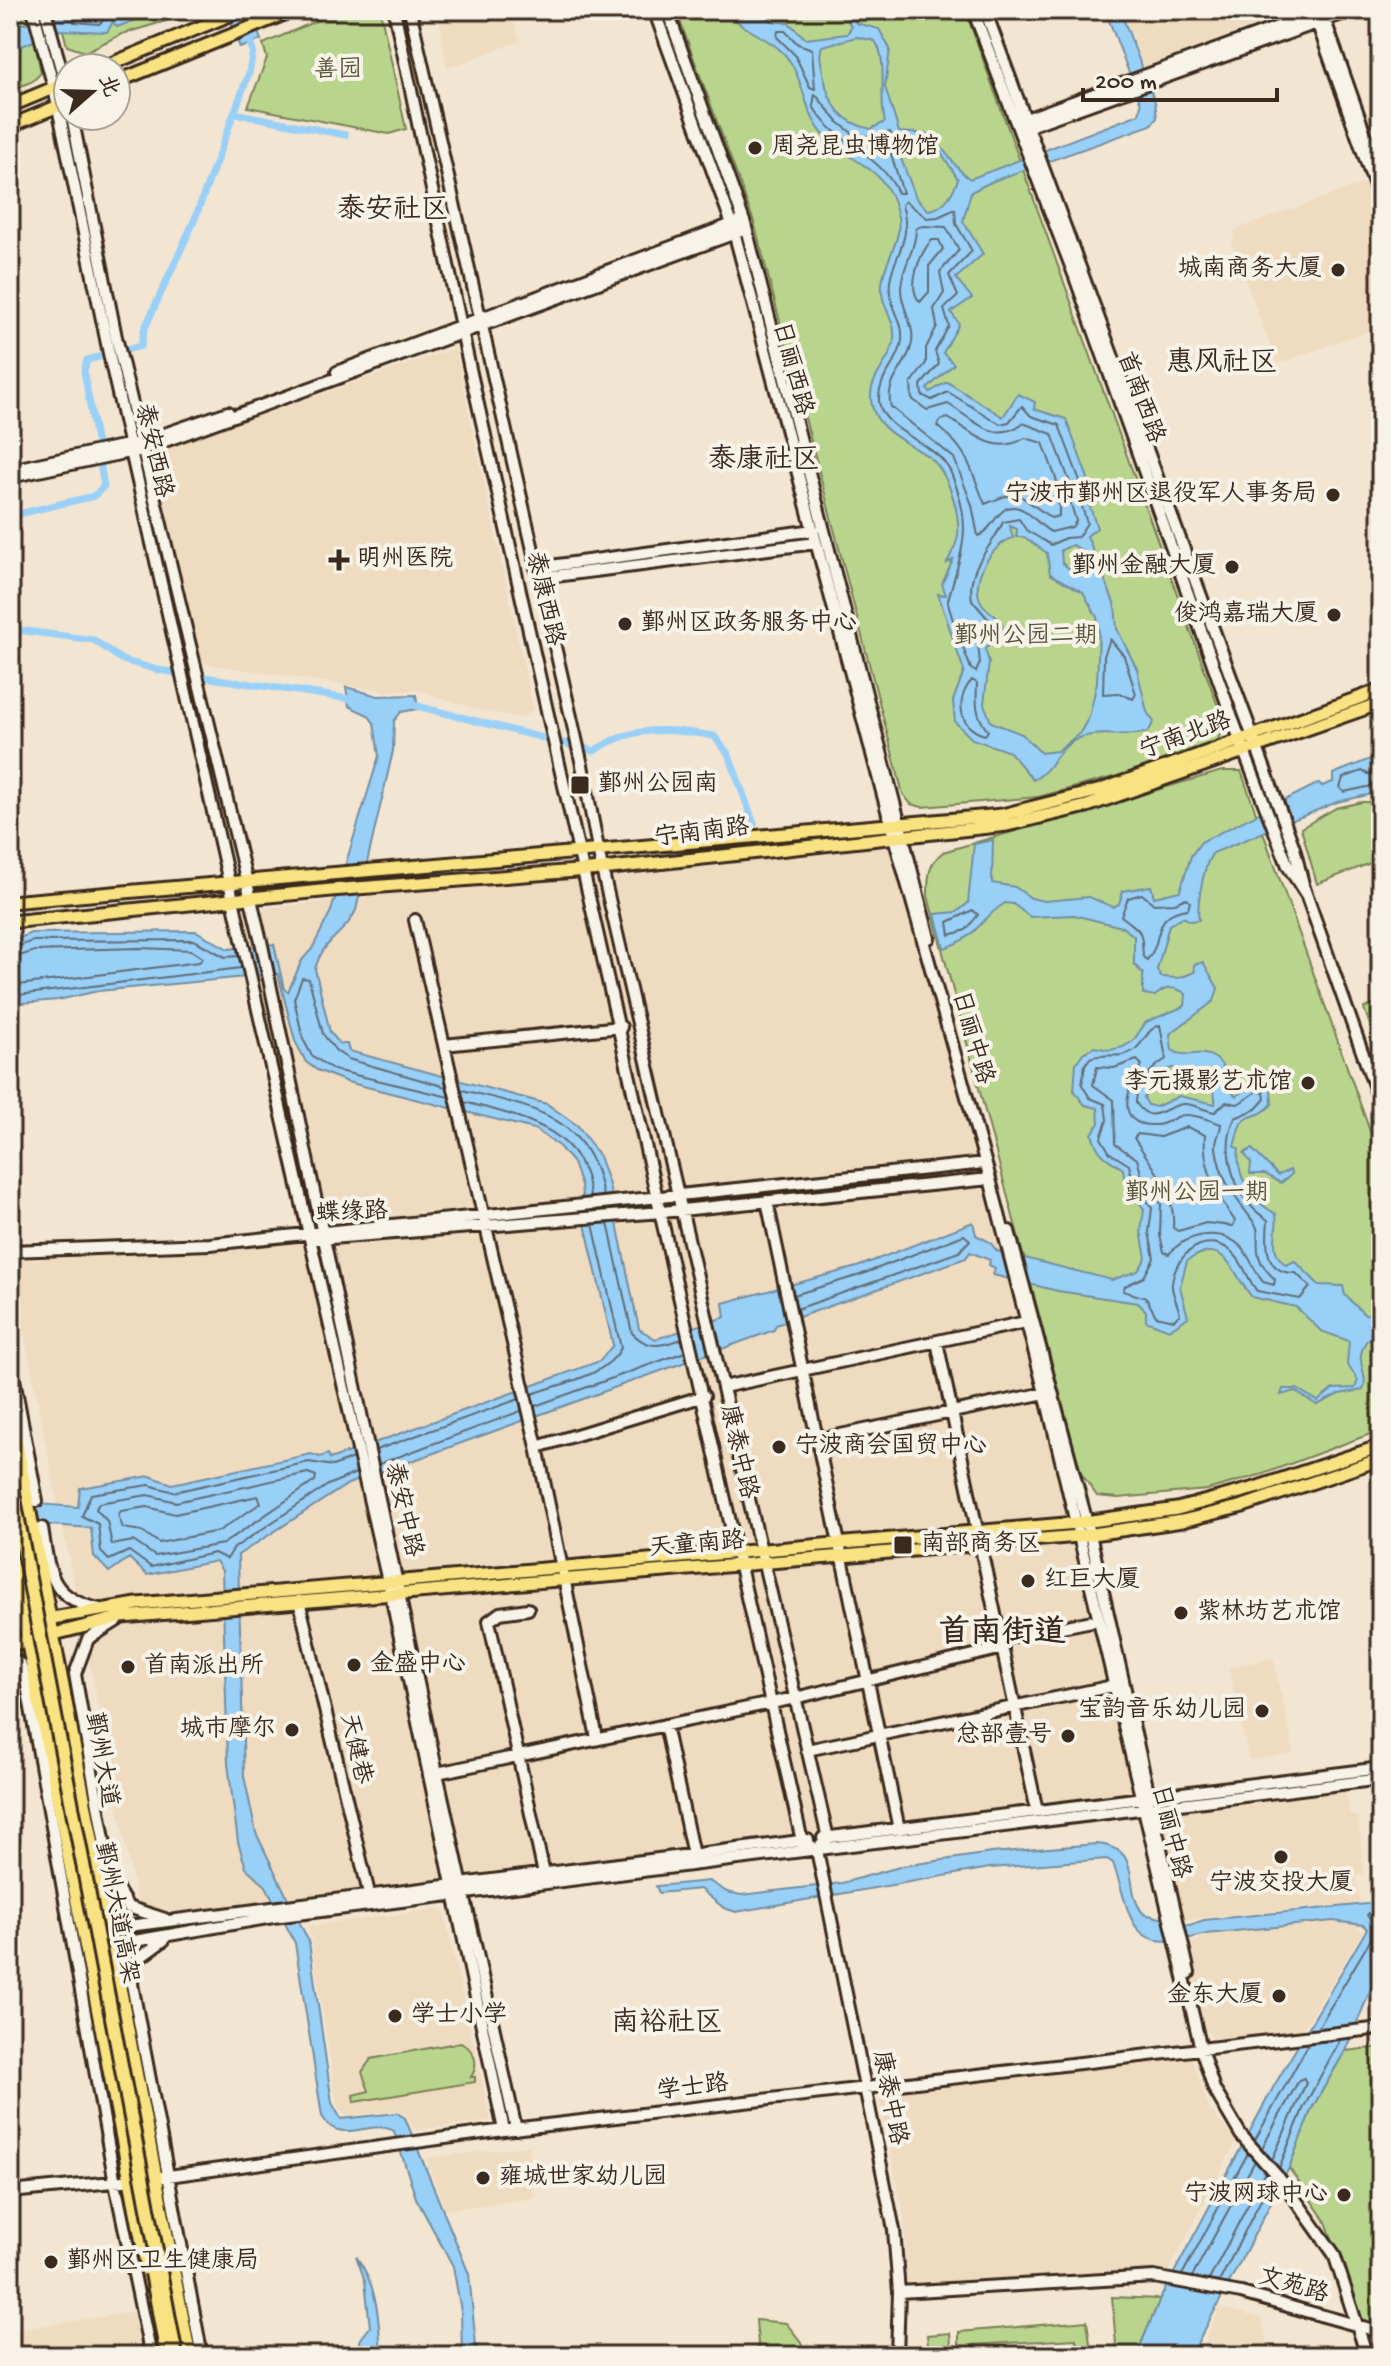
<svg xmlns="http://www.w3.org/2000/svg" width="1391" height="2366" font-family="'Gochi Hand','LXGW WenKai TC',sans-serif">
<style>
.built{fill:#efdbc0}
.green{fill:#b9d58d;stroke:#7a8056;stroke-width:2}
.water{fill:#99d0f8;stroke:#738ea1;stroke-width:2;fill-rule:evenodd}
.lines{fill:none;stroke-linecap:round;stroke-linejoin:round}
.shore{stroke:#616c75;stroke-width:2}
.canal{stroke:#99d0f8;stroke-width:7}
.secondary-casing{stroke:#3b2a1e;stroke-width:16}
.primary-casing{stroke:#3b2a1e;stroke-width:17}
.secondary{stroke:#f7f3e8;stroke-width:10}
.primary{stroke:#f8e281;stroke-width:11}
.highway-bridge-casing{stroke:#3b2a1e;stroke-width:18;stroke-linecap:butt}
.highway-bridge{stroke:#f8e281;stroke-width:12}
.poi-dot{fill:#3b2a1e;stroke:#f7f3e8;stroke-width:3}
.labels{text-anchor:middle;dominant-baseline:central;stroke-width:8;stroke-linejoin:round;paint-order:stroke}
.park-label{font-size:24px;fill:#5a553a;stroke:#f7f3e8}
.poi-label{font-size:24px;fill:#3b2a1e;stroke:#f7f3e8;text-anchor:start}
.street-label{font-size:24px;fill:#3b2a1e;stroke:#f7f3e8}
.quarter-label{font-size:28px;fill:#3b2a1e;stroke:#f7f3e8}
.district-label{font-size:32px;font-weight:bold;fill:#3b2a1e;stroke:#f7f3e8}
</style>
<rect width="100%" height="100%" fill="#f2e5d1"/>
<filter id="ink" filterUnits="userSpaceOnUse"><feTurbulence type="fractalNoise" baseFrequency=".0125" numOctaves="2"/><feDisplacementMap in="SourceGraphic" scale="16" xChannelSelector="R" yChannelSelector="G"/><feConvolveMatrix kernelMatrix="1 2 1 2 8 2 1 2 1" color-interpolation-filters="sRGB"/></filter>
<g filter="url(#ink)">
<path class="built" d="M438 10H509L520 41 447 68Z
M1122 10H1282L1276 17 1144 67Z
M1367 182 1381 221V326L1277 364 1232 244 1235 230Z
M455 348 533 709 522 718 479 710 418 690 386 691 201 663 152 457 160 449Z
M889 842 1035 1379 1132 1794 169 1915 137 1901 10 1262 301 1238 228 912Z
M1273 1658 1294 1753 1249 1760 1229 1668Z
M1345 1787 1350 1816H1358L1364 1874 1356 1876 1360 1903 1179 1920 1162 1822 1166 1818 1180 1812Z
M443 1908 491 2121 415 2130 400 2110 346 2116 337 2106 309 1926Z
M1332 1922 1357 1925 1363 1931 1303 2029 1224 2038 1212 2037 1205 2030 1186 1945 1213 1934Z
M1191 2056 1209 2109 1236 2141 1168 2273 1150 2270 907 2287 904 2214 878 2092Z
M529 2146 534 2198 445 2210 426 2158Z
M1219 2308 1261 2318 1270 2356H1200Z
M136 2311 145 2356H10V2331Z"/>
<path class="green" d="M10 10H29L41 73 33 81 10 91Z
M58 10H203L122 34 85 52 67 46Z
M341 10H380L406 129 389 134 248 107 267 58 263 44Z
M676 10H965L1224 723 1218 740 1151 767 1038 797 922 807 911 804 903 794 754 222Z
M1222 771H1241L1381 1162V1430L1263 1474 1207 1490 1118 1498 1097 1496 1081 1473 928 896C928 876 928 864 943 852Z
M1362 802H1381V859L1317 884 1301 828 1336 808Z
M1381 1002V1057L1364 1008Z
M461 2042C474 2050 480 2063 471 2077H475V2082L354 2102 353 2095 369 2091 362 2072 371 2059Z
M1381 2047V2327L1363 2322 1326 2222 1289 2168 1311 2110 1345 2051Z
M1112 2297 1160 2299 1136 2356H1117Z
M756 2320 786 2323 801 2342 806 2356H759Z
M1087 2321 1091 2351 1078 2352 1076 2339 973 2345V2356H966L965 2347H959V2332Z
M950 2333 952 2356H929L927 2335Z"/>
<path class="water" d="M10 10 23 24 78 10H164L117 27 113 22 107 32 60 30 10 51Z
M227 10H250L261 40 240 48Z
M726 10H754L773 21 789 23 806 39 847 34 851 27 844 10H849L856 23 879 29 890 49 885 87 899 132 929 134C946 148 952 167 970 179L1139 114 1141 104 1105 10H1120L1155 102 1157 118 1151 125 993 181 971 192 963 221 983 254 956 278 972 298 951 312 959 324 943 353 954 364 927 389 930 392 947 382 1003 417 1018 394 1035 402 1034 409 1066 419 1094 495 1087 498 1097 528 1087 536 1115 605 1117 629 1137 669 1147 712 1154 722 1148 732C1124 739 1096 728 1073 741 1056 750 1051 772 1033 780L1010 752 972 739 955 722 953 701 964 671 938 594 946 595 942 584 953 560 947 563C951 554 957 545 958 535 960 512 948 471 929 457 911 444 883 434 874 412 861 380 892 364 894 339 896 321 883 309 882 293 879 266 903 244 898 217 887 162 850 166 823 134 801 109 805 71 779 49 763 35 740 29 726 10ZM857 37 875 41C889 61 878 98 885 122L871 129C842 123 829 105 824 77 822 66 818 56 822 46ZM927 144 939 149 958 179C953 193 944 209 928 210L916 198 899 153 903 145ZM1010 526 1017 529 1016 537H1024L1047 553 1050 574 1083 592 1097 617 1099 631 1097 682 1089 717 1080 733 1057 751 1041 753 1022 734 991 722 984 704 989 662 985 649 1002 631V623C996 614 984 610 980 600 971 578 992 544 1013 538ZM1072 545C1083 549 1088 557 1089 569L1083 575 1076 574 1062 563 1061 550Z
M346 687 378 696 416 695 418 709 401 712 394 721 393 751 356 910C346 934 324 937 315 969L330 1032 340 1044H347L349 1051 547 1104 578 1126 599 1156 609 1185 639 1329 656 1339 725 1317 723 1303 857 1267 973 1222 976 1235 990 1242 997 1251 1112 1280 1138 1271 1146 1258 1141 1231 1144 1209 1125 1184 1123 1169C1106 1157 1099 1157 1092 1134L1099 1123 1098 1108 1085 1105 1074 1091 1076 1063 1083 1053 1094 1047 1110 1050 1123 1047 1133 1041 1146 1022 1185 1006 1186 994C1174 985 1165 987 1155 996L1143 994V974L1134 964V936L1122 927 1074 915 1030 917 1013 904 1005 903C978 920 979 937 944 948L935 914 957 912 968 903 974 844 993 840 992 883 1015 887 1031 898 1044 901 1089 897 1113 907 1119 904 1123 891 1151 886 1154 897 1180 891 1191 856 1201 842 1319 783 1322 786 1333 782V774L1370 759 1373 768 1381 766V792L1337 802 1213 853C1204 863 1196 907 1199 920L1190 921 1183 917 1169 925 1157 970 1161 977 1179 978 1195 972 1194 965 1203 962 1218 988 1214 1001 1170 1034 1172 1050C1186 1060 1200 1048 1215 1058 1230 1068 1223 1087 1236 1096L1258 1083 1271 1088 1272 1104C1259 1119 1252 1113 1243 1121 1238 1125 1237 1139 1234 1146L1239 1149C1235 1176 1252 1201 1276 1214 1279 1234 1267 1250 1286 1265L1295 1261 1319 1285 1343 1286 1345 1295 1364 1314 1381 1315V1337L1367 1340C1352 1363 1370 1371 1363 1390L1339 1394 1317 1405 1295 1391 1281 1395 1283 1389H1297L1318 1401 1333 1389 1355 1388 1358 1380 1347 1364 1349 1341 1321 1331 1296 1307 1252 1297C1232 1274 1226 1234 1187 1261L1180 1287 1188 1317 1169 1330 1146 1321V1311L1138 1303 1058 1291 993 1275 995 1268 989 1265 990 1260 970 1252 966 1258 776 1325 774 1330 348 1484 238 1555 244 1776 256 1833 309 1942 332 2103 341 2119 397 2113 405 2118 469 2274 477 2356H462L461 2311 453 2266 416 2198 394 2131C371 2117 339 2148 322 2116L295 1943 266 1886 246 1868 238 1842 228 1764 222 1571 216 1561 147 1575 129 1558 109 1572 94 1556 91 1528 10 1522V1502L78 1507 80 1488 150 1476 172 1484 311 1454 320 1457 328 1454 330 1459 600 1361 613 1345 585 1224 581 1186 573 1163 558 1145 534 1129 347 1082 317 1070 306 1062 295 1041 278 974 98 991 58 1000 10 1004V942L31 933 196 931 228 949 274 944 284 989 288 992 302 960 312 949 331 911 379 756 374 723 368 715 349 706ZM1173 1068C1191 1074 1218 1081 1215 1104L1179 1096 1156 1107 1148 1105 1144 1098C1150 1085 1157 1070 1173 1068Z
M1252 1149 1278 1175 1290 1170 1292 1174 1281 1183 1265 1174H1250L1251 1163 1244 1153Z
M1096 1844C1146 1847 1121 1890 1144 1914L1190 1925 1204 1920 1367 1904 1372 1903 1381 1884V1965L1345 2051 1311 2110 1289 2168 1191 2356H1136L1160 2299 1274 2086 1367 1929 1363 1925 1333 1921 1207 1934C1127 1956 1134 1923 1113 1863L1107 1859 990 1868 736 1912 724 1908 700 1889 659 1893 656 1886 709 1881 727 1892 741 1895 842 1883 903 1866 991 1853Z
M356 2256C378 2286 379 2320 381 2356L361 2353 360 2340 370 2327 365 2281Z"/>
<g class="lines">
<path class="shore" d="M73 10 74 22 99 24 110 15 121 16 140 10
M785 31 798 44 812 49 815 89 810 87 795 55 777 37 778 31Z
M815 94 838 122 852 133 871 137 890 132 894 140 891 154 903 193H898C881 153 834 144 813 106Z
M905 201 927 218 938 217 955 209 956 224 972 251 949 275 958 296 944 309 949 326 935 351 939 364 921 385 922 395 932 400 948 392 1000 424 1009 422 1022 406 1031 416 1059 425 1083 489 1080 500 1087 523 1078 537 1065 538 1051 545 1026 530 1019 519 1003 522C992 548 966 566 972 600L994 626 978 645 980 663 976 672 971 669C968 659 946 607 948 600 962 549 974 528 951 473 938 442 883 433 879 402 877 376 900 363 902 340 904 322 892 310 890 293 886 262 915 245 902 205Z
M921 226 946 227 959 250 940 272 944 293 934 309 937 326 926 348V363L911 384 912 399 927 410 948 404C974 420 995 445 1023 423L1052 434 1072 488 1070 501 1076 521 1072 527 1051 532C1040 526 1034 517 1025 511 999 495 994 532 978 536L972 505 954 458 891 407C885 385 900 373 908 355 921 328 901 313 901 289 901 268 916 251 916 229Z
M932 240H939L943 249 929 266V292L920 302C906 287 920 253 932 240Z
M948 418C974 434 996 456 1025 438L1043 443 1059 487V516L1051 518 1022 497 1005 496 985 504C970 469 970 451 937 426L939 421Z
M1110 639 1124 656 1136 694 1133 699 1119 693 1103 694 1104 656Z
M972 680 977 683C976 702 975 716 988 731L985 735C958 728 955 699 972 680Z
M1381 774 1372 776 1362 771 1343 778 1340 788 1344 792 1381 784
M1142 894 1154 904 1175 903 1186 898 1190 902 1188 909C1150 913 1165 940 1147 960L1143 957C1142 929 1142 932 1121 916L1128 898Z
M973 910 978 915 966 930 950 935 948 922Z
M10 949 33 941 194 940 225 957 239 956
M10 959 35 951 139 948 191 950 203 958 199 962 10 986
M10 996 241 968
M1160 1025 1166 1059C1152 1068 1135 1084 1136 1103 1152 1127 1164 1106 1183 1104 1194 1103 1204 1111 1215 1112L1226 1102 1238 1104 1258 1091 1264 1093 1265 1099 1256 1109 1235 1118C1219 1153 1235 1200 1268 1220 1266 1243 1263 1274 1296 1273L1310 1287 1300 1299 1257 1291C1248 1280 1244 1264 1234 1254 1208 1228 1175 1253 1172 1284 1171 1293 1178 1304 1180 1314L1174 1320 1156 1316 1146 1298 1123 1291 1125 1286 1144 1277 1154 1258 1149 1232 1152 1208 1133 1181 1129 1165 1110 1153 1101 1138 1107 1120 1105 1104 1090 1098 1082 1085 1085 1065 1090 1058C1104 1052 1118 1060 1133 1051 1145 1043 1146 1029 1160 1025Z
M1137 1060 1142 1065C1128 1086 1112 1127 1156 1125 1167 1125 1175 1115 1185 1115 1195 1114 1212 1121 1221 1124 1221 1132 1215 1139 1216 1148 1221 1184 1236 1197 1255 1224 1264 1236 1246 1254 1275 1279L1274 1285 1263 1282C1255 1272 1251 1259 1243 1249 1223 1226 1187 1233 1169 1254L1164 1252 1160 1235 1161 1204 1142 1177 1137 1159 1115 1144 1114 1100 1093 1085 1097 1067 1114 1068Z
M446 1087 348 1059 336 1051 323 1034 309 979 302 978 294 999 303 1039 312 1056 334 1070 449 1097
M462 1090C530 1107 589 1114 603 1196
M464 1102C520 1117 584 1127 590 1197
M1187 1127 1205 1135C1202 1167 1217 1196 1235 1221L1233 1226 1206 1223 1178 1231 1173 1228C1176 1190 1152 1167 1134 1138L1138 1134 1160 1137Z
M608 1223 632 1333C649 1350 660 1346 682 1339
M794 1295 860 1275 964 1235 970 1240 959 1252 797 1309
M532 1394C561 1383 606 1377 621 1348L593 1224
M535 1406 685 1352
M376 1450 519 1399
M353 1458 333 1466 309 1462 174 1492 149 1485 91 1494 82 1516 98 1524 101 1552 109 1560 129 1551 151 1567 214 1553 227 1559 234 1548 328 1485 356 1473
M379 1464 521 1411
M308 1473 316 1476 315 1481 223 1544 155 1556 133 1541 112 1545 107 1521 96 1509 99 1503 148 1495 176 1502Z
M258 1496 261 1503 219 1531 159 1543 142 1531 123 1528 118 1515 121 1511 147 1507 175 1514Z
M1318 2028 1374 1934V1926L1367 1915 1381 1902
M1255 2140 1309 2043
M1262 2148 1299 2080 1304 2078 1306 2083 1272 2160
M1279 2168 1304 2107 1340 2040
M1182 2275 1248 2153
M1192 2277 1255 2161
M1209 2280 1265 2172
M1219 2282 1271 2180"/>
<path class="canal" d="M234 113 345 135
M10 516 94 496 104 486 84 371 87 360 141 346 144 330 194 221 249 73 253 51 248 38
M10 629 94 640 122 660 158 670 357 700
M409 704 594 751C633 725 670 728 714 736L729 755 754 824"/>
<g class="secondary-casing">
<path id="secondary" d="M33 10 54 88 111 363 391 1595 504 2130
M45 10 68 94
M394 10 470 369 802 1841 817 1850 894 2230 899 2292 897 2356
M410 10 582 765 602 869 828 1838 817 1850
M654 10 732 224 894 837 990 1179 1045 1393 1201 2049 1214 2089 1241 2135 1285 2185 1334 2254 1367 2356
M667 10 745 224 929 938
M973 10 1075 277 1244 751 1288 866 1305 893
M985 10 1294 848 1303 884
M1323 15 1381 179
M1316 19 1381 203
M72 116 116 337 261 941 437 1773 516 2129
M1026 119 1324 10
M1029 126 1353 10
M337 372 738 222
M24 467 141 442 228 412
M10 477 143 449 741 231
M536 568 814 530
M539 578 816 543
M1304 888 1381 1105
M415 920 537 1447 597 1738
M444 1045 621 1027
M767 1201 899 1829
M1009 1231 1090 1534 1189 1973
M318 1239 662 1212 990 1179
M10 1251 210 1244 985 1163
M937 1342 1037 1811
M10 1358 37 1501
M723 1387 1026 1322
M816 1440 1045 1393
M537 1447 704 1396
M42 1528C49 1571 49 1598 99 1609
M299 1601 371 1902
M528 1609 500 1613 489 1621 544 1874
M118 1620 88 1639 75 1674 111 1879 128 1907 165 1919
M1001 1639 1097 1620
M10 1657 20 1664 26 1680 115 2183 151 2356
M665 1725 693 1855
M807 1750 1113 1686
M437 1773 795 1698 1003 1648
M823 1838 1381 1768
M89 1931 808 1840
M164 1940 134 1962 132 1984 202 2356
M88 1949 273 1917 1381 1779
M10 2192 154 2178 504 2130 1381 2028
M899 2292 1154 2277 1241 2293 1381 2332"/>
</g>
<g class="primary-casing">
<path id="primary" d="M101 68 242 10
M116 82 294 10
M10 106 68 82
M10 126 68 102
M10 902 1002 815 1101 790 1381 690
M10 922 331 890 602 869 1007 825 1087 806 1381 703
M10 1407 190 2356
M10 1550 150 2285
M10 1625 137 1604 1077 1523 1177 1509 1255 1488 1381 1446
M10 1645 122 1617 1079 1536 1182 1521 1243 1506 1381 1459"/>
</g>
<use href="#secondary" class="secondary"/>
<use href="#primary" class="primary"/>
<g class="highway-bridge-casing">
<path id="highway-bridge" d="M10 1478 176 2356
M152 2273 167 2356"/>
</g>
<use href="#highway-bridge" class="highway-bridge"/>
</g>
</g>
<g class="poi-dot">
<circle cx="755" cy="148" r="8"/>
<circle cx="1338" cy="270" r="8"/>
<circle cx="1333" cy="495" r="8"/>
<path d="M335 548h8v8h8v8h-8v8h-8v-8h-8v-8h8z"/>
<circle cx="1232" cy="567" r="8"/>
<circle cx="1334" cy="615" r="8"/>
<circle cx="625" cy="624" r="8"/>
<rect x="570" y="775" width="20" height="20" rx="4"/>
<circle cx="1308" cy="1083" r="8"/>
<circle cx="779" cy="1447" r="8"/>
<rect x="893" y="1535" width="20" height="20" rx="4"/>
<circle cx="1028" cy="1581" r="8"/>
<circle cx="1181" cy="1613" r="8"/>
<circle cx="354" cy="1665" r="8"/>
<circle cx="128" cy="1667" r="8"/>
<circle cx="1262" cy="1711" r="8"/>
<circle cx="292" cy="1730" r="8"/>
<circle cx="1068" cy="1736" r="8"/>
<circle cx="1281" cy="1857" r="8"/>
<circle cx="1279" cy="1996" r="8"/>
<circle cx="395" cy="2016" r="8"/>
<circle cx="483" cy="2178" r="8"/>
<circle cx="1344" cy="2195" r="8"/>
<circle cx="51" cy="2262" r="8"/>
</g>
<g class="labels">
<g class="park-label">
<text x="338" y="71">善园</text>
<text x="1026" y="637">鄞州公园二期</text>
<text x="1197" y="1194">鄞州公园一期</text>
</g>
<g class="poi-label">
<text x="771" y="148">周尧昆虫博物馆</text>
<text x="1322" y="270" text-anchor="end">城南商务大厦</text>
<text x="1317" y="495" text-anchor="end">宁波市鄞州区退役军人事务局</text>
<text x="357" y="560">明州医院</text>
<text x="1216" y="567" text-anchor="end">鄞州金融大厦</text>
<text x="1318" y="615" text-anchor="end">俊鸿嘉瑞大厦</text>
<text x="641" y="624">鄞州区政务服务中心</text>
<text x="598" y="785">鄞州公园南</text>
<text x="1292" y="1083" text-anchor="end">李元摄影艺术馆</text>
<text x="795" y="1447">宁波商会国贸中心</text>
<text x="921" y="1545">南部商务区</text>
<text x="1044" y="1581">红巨大厦</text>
<text x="1197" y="1613">紫林坊艺术馆</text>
<text x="370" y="1665">金盛中心</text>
<text x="144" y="1667">首南派出所</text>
<text x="1246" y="1711" text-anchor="end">宝韵音乐幼儿园</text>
<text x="276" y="1730" text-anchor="end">城市摩尔</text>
<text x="1052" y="1736" text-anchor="end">总部壹号</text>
<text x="1281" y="1884" text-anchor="middle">宁波交投大厦</text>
<text x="1263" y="1996" text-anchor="end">金东大厦</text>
<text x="411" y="2016">学士小学</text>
<text x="499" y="2178">雍城世家幼儿园</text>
<text x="1328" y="2195" text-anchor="end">宁波网球中心</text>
<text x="67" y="2262">鄞州区卫生健康局</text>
</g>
<g class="street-label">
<text transform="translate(791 369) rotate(75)">日丽西路</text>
<text transform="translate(1139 398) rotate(70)">首南西路</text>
<text transform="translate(152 451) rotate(77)">泰安西路</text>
<text transform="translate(543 599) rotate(77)">泰康西路</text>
<text transform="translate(1186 737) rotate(-20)">宁南北路</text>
<text transform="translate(702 834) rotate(-7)">宁南南路</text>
<text transform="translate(971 1038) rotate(74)">日丽中路</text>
<text transform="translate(352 1214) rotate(-2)">蝶缘路</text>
<text transform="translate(737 1452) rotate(77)">康泰中路</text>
<text transform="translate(402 1510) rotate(77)">泰安中路</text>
<text transform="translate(697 1546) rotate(-5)">天童南路</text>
<text transform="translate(354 1749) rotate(77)">天健巷</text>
<text transform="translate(100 1760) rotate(80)">鄞州大道</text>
<text transform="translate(1169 1832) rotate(76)">日丽中路</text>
<text transform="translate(115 1913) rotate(79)">鄞州大道高架</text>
<text transform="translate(693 2089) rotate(-7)">学士路</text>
<text transform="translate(888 2098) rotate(79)">康泰中路</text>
<text transform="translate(1293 2287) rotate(16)">文苑路</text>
</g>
<g class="quarter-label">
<text x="393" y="211">泰安社区</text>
<text x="1222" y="364">惠风社区</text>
<text x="764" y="461">泰康社区</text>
<text x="667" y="2024">南裕社区</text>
</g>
<g class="district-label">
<text x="1002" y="1635">首南街道</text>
</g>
</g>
<rect width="1391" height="2366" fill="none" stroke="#f7f3e8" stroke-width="40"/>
<rect x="20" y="20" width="1351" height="2326" fill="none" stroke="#3b2a1e" stroke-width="3" filter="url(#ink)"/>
<g transform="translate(92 92) rotate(70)"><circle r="38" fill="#f7f3e8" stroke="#aca397" stroke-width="2"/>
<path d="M0-6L14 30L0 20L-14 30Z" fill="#3b2a1e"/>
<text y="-12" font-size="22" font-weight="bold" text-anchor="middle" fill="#3b2a1e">北</text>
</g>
<path d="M1083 88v12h194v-12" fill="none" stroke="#3b2a1e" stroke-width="4"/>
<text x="1095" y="88" font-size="24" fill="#3b2a1e" stroke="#f7f3e8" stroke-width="6" paint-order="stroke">200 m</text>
</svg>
